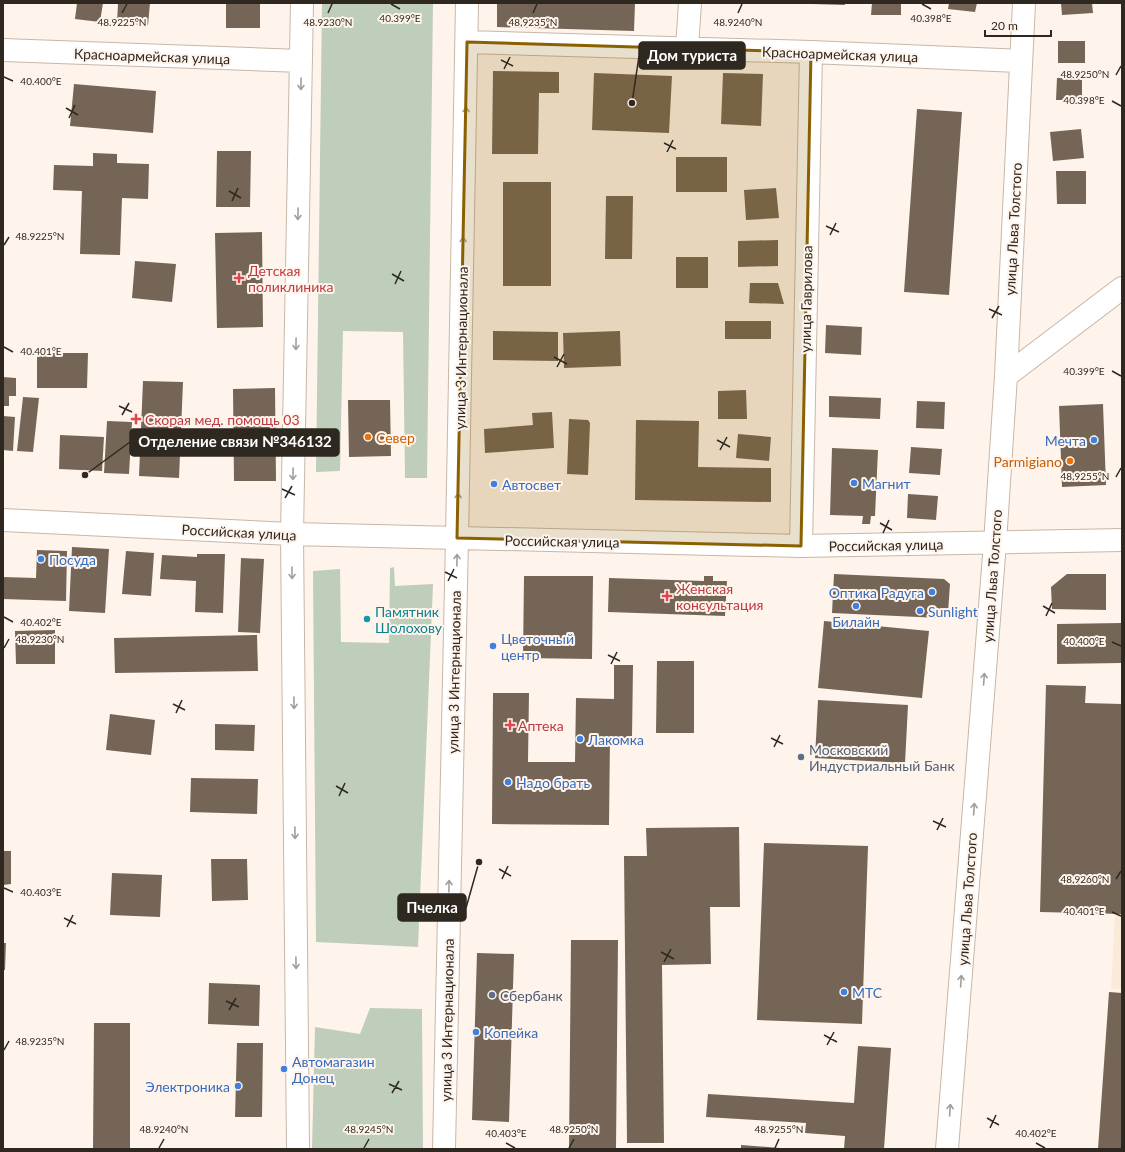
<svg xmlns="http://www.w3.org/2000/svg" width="1125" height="1152" font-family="Lato,sans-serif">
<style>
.built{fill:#fcead9}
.green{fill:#beceba}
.building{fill:#746557}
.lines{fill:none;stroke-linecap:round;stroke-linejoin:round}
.minor-casing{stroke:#c7b7a7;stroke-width:24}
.major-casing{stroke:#c7b7a7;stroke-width:24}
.minor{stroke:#fff;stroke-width:22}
.major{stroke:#fff;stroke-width:22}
.oneway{stroke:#a19e9b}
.marked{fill:#8a6001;fill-opacity:0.2;stroke:#8a6001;stroke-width:3;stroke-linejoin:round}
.ticks{fill:none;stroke:#2e2821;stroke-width:1.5}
.health-dot{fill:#e0444e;stroke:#fff4eb;stroke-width:1.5}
.food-dot{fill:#e8710a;stroke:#fff4eb;stroke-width:1.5}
.shop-dot{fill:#3f7fe0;stroke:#fff4eb;stroke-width:1.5}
.culture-dot{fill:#0f9aa8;stroke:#fff4eb;stroke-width:1.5}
.service-dot{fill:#5c6f8a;stroke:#fff4eb;stroke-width:1.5}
.labels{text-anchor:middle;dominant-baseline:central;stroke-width:4;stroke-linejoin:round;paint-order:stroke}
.street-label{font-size:14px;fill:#2e2821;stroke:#fff4eb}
.health-label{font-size:14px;fill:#be3a42;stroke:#fff4eb;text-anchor:start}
.food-label{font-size:14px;fill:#c56008;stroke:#fff4eb;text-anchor:start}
.shop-label{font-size:14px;fill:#366cbe;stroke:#fff4eb;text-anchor:start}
.culture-label{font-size:14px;fill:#0d838f;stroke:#fff4eb;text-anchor:start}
.service-label{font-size:14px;fill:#4e5e75;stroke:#fff4eb;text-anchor:start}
.ticks-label{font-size:10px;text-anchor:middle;fill:#2e2821;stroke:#fff4eb;stroke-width:4;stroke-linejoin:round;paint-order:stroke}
.leader{fill:none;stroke:#2e2821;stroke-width:1.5}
.callout-dot{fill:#2e2821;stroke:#fff4eb;stroke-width:1.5}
.callout{fill:#2e2821;stroke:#2e2821;stroke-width:1.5}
.callout-label{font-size:15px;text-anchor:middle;font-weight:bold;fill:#fff}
</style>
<rect width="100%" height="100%" fill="#fff4eb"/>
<path class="built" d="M1122 777V989H1111Z"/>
<path class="green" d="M322 3H433L427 478H405L403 332 343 331 340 471 316 472Z
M394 567 395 586 433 584 418 947 316 942 313 571 340 569 341 642 389 643 390 568Z
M370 1008 422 1009 423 1149H312L315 1027 360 1034Z"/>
<path class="building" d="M77 3H103L100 22 75 19Z
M118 3H150L148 25 117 23Z
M226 3H260V28H226Z
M497 3H635L634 31 497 27Z
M812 3H845V5L812 4Z
M872 3H901V15H871Z
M949 3H977L975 12 948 9Z
M1061 3H1092L1093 13 1062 15Z
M1058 41H1085V63H1058Z
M493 71 559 72V93H539L538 154H492Z
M594 73 672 76 669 133 592 130Z
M723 73 763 74 761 126 721 124Z
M1057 78 1082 79V100H1056Z
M74 84 156 91 153 133 70 126Z
M917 109 962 112 949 295 904 292Z
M1081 129 1084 158 1053 161 1050 132Z
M217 151H251L250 207H216Z
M93 153 117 154V163L149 164 148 199 122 198 120 255 80 254 82 191 53 190 54 165 93 166Z
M676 157H727V192H676Z
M1056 171H1086V204H1057Z
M503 182H551V286H503Z
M776 188 779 218 746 220 744 190Z
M606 196H633L632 259H605Z
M262 232 263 327 217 328 215 233Z
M778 240V266L738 267V241Z
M676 257H708V288H676Z
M135 261 176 264 172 302 132 298Z
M750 283H778L784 304 749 303Z
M725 321H771V339H725Z
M826 325 862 327 861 355 825 353Z
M493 331 558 332V361L493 360Z
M620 331 621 366 564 368 563 333Z
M37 353H88L87 388H37Z
M3 377 16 378V396H9V406H3Z
M143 381 183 382 179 478 139 476Z
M275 388 276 481H234L233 389Z
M746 390 747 419H718V391Z
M829 396 881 398 880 419 829 417Z
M23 397 39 398 33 452 17 451Z
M348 400H390L391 456 349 457Z
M917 401 945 402 944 429 916 428Z
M1103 404 1106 485 1062 487 1059 406Z
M552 412 554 448 485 453 484 429 533 425 532 413Z
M3 416 15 417 13 451 3 450Z
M569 419 588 420 590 423 588 475 567 474Z
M636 420 699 421 698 467 771 468V502L635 500Z
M107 421 132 422 129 474 104 473Z
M738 434 771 437 769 461 736 458Z
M60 435 104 437 102 471 59 469Z
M911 447 942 449 940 475 909 473Z
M832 448 878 450 875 516H871L870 524H862L863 516 830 515Z
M908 494 938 496 936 520 907 518Z
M72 547 109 549 105 613 69 611Z
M37 550 67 551 66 601 3 599V577L36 578Z
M126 551 154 553 151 596 122 594Z
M197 554H225L223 613 195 612 196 581 160 579 162 555 197 557Z
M241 558 264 559 260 633 238 632Z
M834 574 944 579 950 584 948 613 940 618 832 613Z
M1067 574H1106V610L1052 609 1051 587Z
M524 576H593L592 659 523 658Z
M704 576H713V581H727L725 616 608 612 609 578 704 581Z
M824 621 929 631 922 698 818 688Z
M1122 623V663L1057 664V624Z
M55 630V664H16L15 631Z
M257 635 258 671 115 673 114 638Z
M657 661H694V733H656Z
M614 665H633L632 738H610L609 825 492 824 493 693H529L528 762H575L576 698 614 699Z
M1046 685 1086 686 1085 703 1122 704V914L1040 912Z
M818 700 908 705 905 763 815 758Z
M110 714 155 720 151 755 106 750Z
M215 724 255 725 254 751 215 750Z
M191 778 258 779 257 814 190 812Z
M739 827 740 907H710L711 964 662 965 664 1143H627L624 856H647L646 828Z
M764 843 868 846 862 1024 757 1020Z
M3 851H11V884L3 885Z
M211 859H247L248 900 212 901Z
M112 873 162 875 160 917 110 915Z
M571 940H618L616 1149H569Z
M3 943H6L5 970H3Z
M477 953 514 954 509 1122 472 1120Z
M209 983 260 985 259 1026 208 1024Z
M1109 992 1122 993V1149H1098Z
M94 1023H130V1149H93Z
M237 1043H263L262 1117H235Z
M858 1046 891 1048 884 1149H844L845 1136 805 1133 806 1123 706 1117 708 1094 854 1103Z
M741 1145 780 1148V1149H741Z"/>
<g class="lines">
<g class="minor-casing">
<path id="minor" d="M467 42 811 52 1021 61
M687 48 690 3
M3 50 301 61
M1006 376 1122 288
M292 534 302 3
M457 538 467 3
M801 546 811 52
M947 1149 995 543 1006 376 1024 3"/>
</g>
<g class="major-casing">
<path id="major" d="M3 520 292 534 801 546 1122 540
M292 534 298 1149
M444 1149 457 538"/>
</g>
<use href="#minor" class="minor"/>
<use href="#major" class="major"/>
</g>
<defs><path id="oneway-shaft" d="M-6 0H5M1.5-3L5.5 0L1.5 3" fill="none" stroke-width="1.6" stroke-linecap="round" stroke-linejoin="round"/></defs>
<g class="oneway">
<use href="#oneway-shaft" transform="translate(301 84) rotate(91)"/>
<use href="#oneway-shaft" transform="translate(466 113) rotate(-89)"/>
<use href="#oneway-shaft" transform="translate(298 214) rotate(91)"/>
<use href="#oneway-shaft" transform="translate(463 243) rotate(-89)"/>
<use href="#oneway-shaft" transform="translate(296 344) rotate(91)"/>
<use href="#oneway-shaft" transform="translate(293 474) rotate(91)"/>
<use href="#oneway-shaft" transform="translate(458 499) rotate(-89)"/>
<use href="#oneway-shaft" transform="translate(457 560) rotate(-89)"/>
<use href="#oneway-shaft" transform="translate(292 573) rotate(89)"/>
<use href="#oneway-shaft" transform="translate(984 679) rotate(-86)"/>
<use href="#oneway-shaft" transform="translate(294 703) rotate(89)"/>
<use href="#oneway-shaft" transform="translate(974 809) rotate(-86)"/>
<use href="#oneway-shaft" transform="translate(295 833) rotate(89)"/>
<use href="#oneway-shaft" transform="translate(449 886) rotate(-89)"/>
<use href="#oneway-shaft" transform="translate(296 963) rotate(89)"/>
<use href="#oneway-shaft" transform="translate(961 981) rotate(-86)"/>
<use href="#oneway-shaft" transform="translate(950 1110) rotate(-86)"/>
</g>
<path class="marked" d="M467 42 811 52 801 546 457 538Z"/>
<path class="ticks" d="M391 4 400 9M922 4 931 9M122 13 127 4M328 13 332 4M533 13 537 4M738 13 742 4M501 60 513 66M504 69 510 57M1116 75 1121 66M4 77 13 81M1112 101 1121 106M66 108 78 115M69 118 75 105M664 143 676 149M667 152 673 140M229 191 241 198M232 201 238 188M826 226 839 232M830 235 836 223M4 245 9 237M392 274 404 281M395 284 401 271M989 309 1002 315M992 318 999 306M4 347 13 352M554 357 567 364M557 367 564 354M1112 371 1121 376M119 406 132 412M122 415 129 403M717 440 730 447M720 450 727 437M1116 477 1121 468M282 489 295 495M285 498 292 486M880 523 892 530M883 533 889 520M445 572 457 578M448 581 454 569M1043 606 1055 613M1046 616 1052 603M4 617 13 622M1112 642 1121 646M4 648 9 639M608 655 620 661M611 664 617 652M173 704 185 710M176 713 182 700M771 738 783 744M774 747 780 735M336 786 348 793M339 796 345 783M933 821 946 827M937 830 943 818M499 869 511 876M502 879 508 866M1116 879 1121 871M4 888 13 892M1112 912 1121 916M64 918 76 924M67 927 73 915M661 952 674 959M664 962 671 949M226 1001 239 1007M229 1010 236 998M824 1035 837 1042M827 1045 834 1032M4 1050 9 1041M389 1084 402 1090M392 1093 399 1081M987 1118 999 1125M990 1128 996 1115M506 1143 515 1148M1036 1143 1045 1148M159 1148 164 1139M364 1148 369 1139M569 1148 574 1139M775 1148 779 1139"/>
<g class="health-dot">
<path d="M237 272h4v4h4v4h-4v4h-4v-4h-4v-4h4z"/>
<path d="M134 413h4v4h4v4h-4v4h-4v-4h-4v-4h4z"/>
<path d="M665 590h4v4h4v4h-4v4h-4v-4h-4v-4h4z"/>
<path d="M508 719h4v4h4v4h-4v4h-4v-4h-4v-4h4z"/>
</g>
<g class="food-dot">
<circle cx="368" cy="437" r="4"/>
<circle cx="1070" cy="461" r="4"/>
</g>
<g class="shop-dot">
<circle cx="1094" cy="440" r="4"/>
<circle cx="854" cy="483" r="4"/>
<circle cx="494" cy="484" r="4"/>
<circle cx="41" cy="559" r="4"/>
<circle cx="932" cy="592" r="4"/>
<circle cx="856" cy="606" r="4"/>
<circle cx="920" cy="611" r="4"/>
<circle cx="493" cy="646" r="4"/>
<circle cx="580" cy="739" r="4"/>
<circle cx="508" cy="782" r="4"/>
<circle cx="844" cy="992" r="4"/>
<circle cx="476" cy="1032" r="4"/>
<circle cx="284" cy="1069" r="4"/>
<circle cx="238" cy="1086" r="4"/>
</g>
<circle class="culture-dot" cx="367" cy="619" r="4"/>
<g class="service-dot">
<circle cx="801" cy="757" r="4"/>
<circle cx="492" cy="995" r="4"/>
</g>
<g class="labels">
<g class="street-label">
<text transform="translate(840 54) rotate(2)">Красноармейская улица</text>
<text transform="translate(152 56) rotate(2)">Красноармейская улица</text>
<text transform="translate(1013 229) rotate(-87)">улица Льва Толстого</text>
<text transform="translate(806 299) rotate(-89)">улица Гаврилова</text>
<text transform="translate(461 348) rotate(-89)">улица 3 Интернационала</text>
<text transform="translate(239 532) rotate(3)">Российская улица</text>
<text transform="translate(562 541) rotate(1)">Российская улица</text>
<text transform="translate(886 545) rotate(-1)">Российская улица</text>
<text transform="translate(992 576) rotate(-86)">улица Льва Толстого</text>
<text transform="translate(454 672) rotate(-89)">улица 3 Интернационала</text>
<text transform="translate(967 899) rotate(-86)">улица Льва Толстого</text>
<text transform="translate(447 1020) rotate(-89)">улица 3 Интернационала</text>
</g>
<g class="health-label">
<text x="248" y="270">Детская<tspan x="248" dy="16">поликлиника</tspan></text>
<text x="145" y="419">Скорая мед. помощь 03</text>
<text x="676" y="588">Женская<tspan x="676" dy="16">консультация</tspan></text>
<text x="518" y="725">Аптека</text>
</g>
<g class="food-label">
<text x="376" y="437">Север</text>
<text x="1062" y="461" text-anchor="end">Parmigiano</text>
</g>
<g class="shop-label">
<text x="1086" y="440" text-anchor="end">Мечта</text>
<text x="862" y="483">Магнит</text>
<text x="502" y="484">Автосвет</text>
<text x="49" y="559">Посуда</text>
<text x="924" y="592" text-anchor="end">Оптика Радуга</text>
<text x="928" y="611">Sunlight</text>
<text x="856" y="621" text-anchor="middle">Билайн</text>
<text x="501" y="638">Цветочный<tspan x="501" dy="16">центр</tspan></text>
<text x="588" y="739">Лакомка</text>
<text x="516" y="782">Надо брать</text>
<text x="852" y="992">МТС</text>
<text x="484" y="1032">Копейка</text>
<text x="292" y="1061">Автомагазин<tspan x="292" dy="16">Донец</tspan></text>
<text x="230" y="1086" text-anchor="end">Электроника</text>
</g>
<g class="culture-label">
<text x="375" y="611">Памятник<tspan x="375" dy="16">Шолохову</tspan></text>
</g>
<g class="service-label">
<text x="809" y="749">Московский<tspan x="809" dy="16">Индустриальный Банк</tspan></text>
<text x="500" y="995">Сбербанк</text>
</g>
</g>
<g class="ticks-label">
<text x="400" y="22">40.399°E</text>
<text x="931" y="22">40.398°E</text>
<text x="122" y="26">48.9225°N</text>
<text x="328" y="26">48.9230°N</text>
<text x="533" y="26">48.9235°N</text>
<text x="738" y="26">48.9240°N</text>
<text x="1085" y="78">48.9250°N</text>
<text x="41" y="85">40.400°E</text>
<text x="1084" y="104">40.398°E</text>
<text x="40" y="240">48.9225°N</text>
<text x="41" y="355">40.401°E</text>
<text x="1084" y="375">40.399°E</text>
<text x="1085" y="480">48.9255°N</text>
<text x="41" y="626">40.402°E</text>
<text x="40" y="643">48.9230°N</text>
<text x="1084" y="645">40.400°E</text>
<text x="1085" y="883">48.9260°N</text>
<text x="41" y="896">40.403°E</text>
<text x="1084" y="915">40.401°E</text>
<text x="40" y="1045">48.9235°N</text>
<text x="164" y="1133">48.9240°N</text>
<text x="369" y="1133">48.9245°N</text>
<text x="574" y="1133">48.9250°N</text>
<text x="779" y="1133">48.9255°N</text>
<text x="506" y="1137">40.403°E</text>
<text x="1036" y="1137">40.402°E</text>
</g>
<path class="leader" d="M632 103L639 56M85 475L130 442M479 862L466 908"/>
<g class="callout-dot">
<circle cx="632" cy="103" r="4"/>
<circle cx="85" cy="475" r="4"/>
<circle cx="479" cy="862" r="4"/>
</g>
<g class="callout">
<rect x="639" y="42" width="106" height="27" rx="4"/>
<rect x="130" y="429" width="209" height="27" rx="4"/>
<rect x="398" y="894" width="68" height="27" rx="4"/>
</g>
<g class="callout-label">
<text x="692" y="61">Дом туриста</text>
<text x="235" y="447">Отделение связи №346132</text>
<text x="432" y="913">Пчелка</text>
</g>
<rect width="1125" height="1152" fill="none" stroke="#2e2821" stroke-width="8"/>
<path d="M985 30v6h66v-6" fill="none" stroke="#2e2821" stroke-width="2"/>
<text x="991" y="30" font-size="12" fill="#2e2821" stroke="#fff4eb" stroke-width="3" paint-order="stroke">20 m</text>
</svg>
